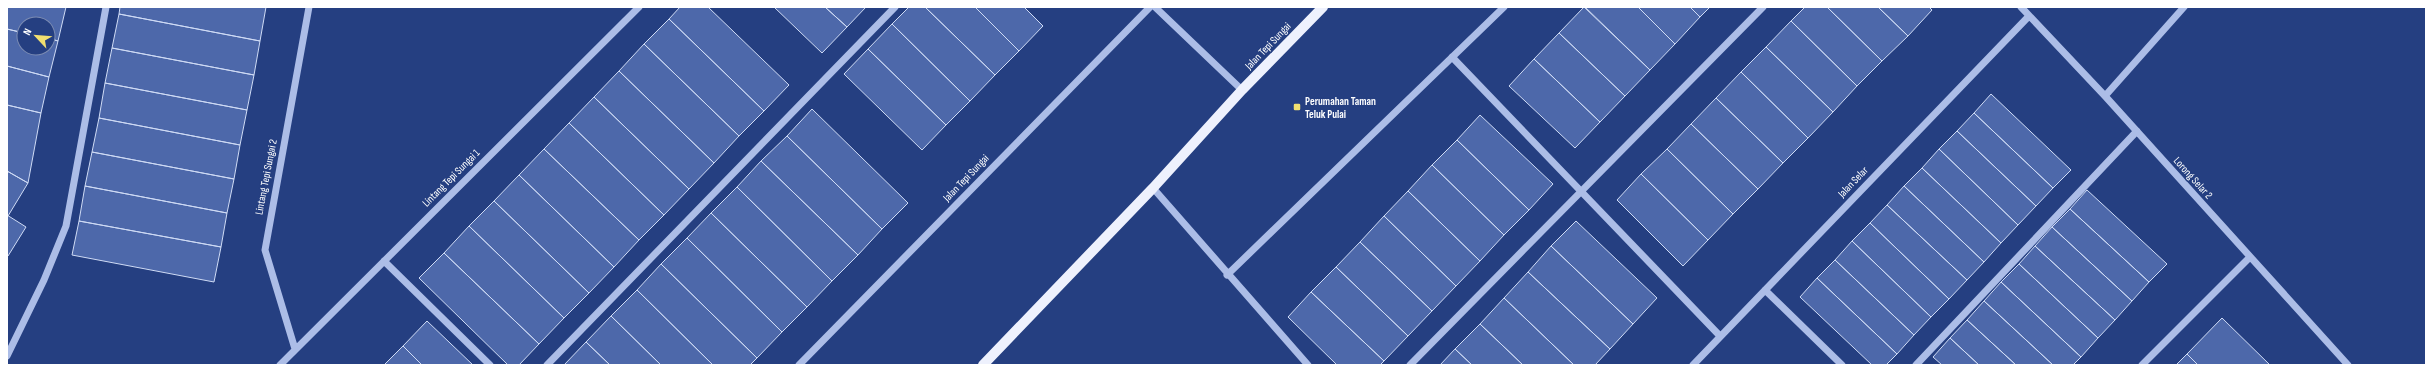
<svg xmlns="http://www.w3.org/2000/svg" width="2433" height="372" font-family="'Sofia Sans Condensed',sans-serif">
<style>
.building{fill:#4d68aa;stroke:#cfdbf5}
.lines{fill:none;stroke-linecap:round;stroke-linejoin:round}
.minor{stroke:#acbde7;stroke-width:7}
.major{stroke:#eef1fd;stroke-width:10}
.poi-dot{fill:#f1df70;stroke:#253f81;stroke-width:1.5}
.labels{text-anchor:middle;dominant-baseline:central;stroke-width:3;stroke-linejoin:round;paint-order:stroke}
.street-label{font-size:11px;fill:#fff;stroke:#253f81}
.poi-label{font-size:11px;font-weight:bold;fill:#fff;stroke:#253f81;text-anchor:start}
</style>
<rect width="100%" height="100%" fill="#253f81"/>
<path class="building" d="M7 7H66L58 41 48 38V24H24V33L7 29Z
M120 7H266L260 41 119 14Z
M680 7H708L789 85 764 111 669 19Z
M774 7H825L847 27 822 53Z
M825 7H866L847 27Z
M909 7H925L995 75 970 101 892 24Z
M925 7H975L1019 51 995 75Z
M975 7H1024L1043 26 1019 51Z
M1584 7 1650 70 1625 96 1559 33Z
M1585 7H1638L1675 44 1650 70Z
M1638 7H1690L1700 17 1675 44Z
M1690 7H1710L1700 17Z
M1805 7H1827L1882 61 1857 86 1791 21Z
M1827 7H1878L1908 36 1882 61Z
M1878 7H1929L1932 10 1908 36Z
M119 14 260 41 254 75 112 48Z
M669 19 764 111 739 136 644 44Z
M1791 21 1857 86 1833 112 1766 47Z
M892 24 970 101 946 125 868 49Z
M7 29 24 33V48H48V38L58 41 49 77 7 66Z
M1559 33 1625 96 1600 122 1534 59Z
M644 44 739 136 714 163 619 71Z
M1766 47 1833 112 1808 138 1741 72Z
M112 48 254 75 247 110 105 83Z
M868 49 946 125 922 150 844 74Z
M1534 59 1600 122 1575 148 1509 86Z
M7 66 49 77 41 113 7 105Z
M619 71 714 163 689 189 594 97Z
M1741 72 1808 138 1783 163 1716 98Z
M105 83 247 110 240 145 99 118Z
M1991 94 2071 170 2053 188 1974 113Z
M594 97 689 189 664 215 569 123Z
M1716 98 1783 163 1758 189 1691 124Z
M7 105 41 113 28 183 7 171Z
M812 109 908 203 882 229 787 136Z
M1974 113 2053 188 2036 206 1957 131Z
M1480 115 1553 184 1529 210 1457 140Z
M99 118 240 145 234 179 92 152Z
M569 123 664 215 639 240 544 149Z
M1691 124 1758 189 1733 214 1667 149Z
M1957 131 2036 206 2018 225 1939 149Z
M787 136 882 229 858 255 761 161Z
M1457 140 1529 210 1504 235 1432 165Z
M544 149 639 240 614 267 519 175Z
M1667 149 1733 214 1708 240 1641 174Z
M1939 149 2018 225 2001 243 1922 168Z
M92 152 234 179 227 213 85 186Z
M761 161 858 255 832 281 737 187Z
M1432 165 1504 235 1480 261 1408 191Z
M1922 168 2001 243 1984 262 1904 186Z
M7 171 28 183 8 216 7 215Z
M1641 174 1708 240 1683 266 1617 200Z
M519 175 614 267 589 293 494 201Z
M85 186 227 213 221 247 79 221Z
M1904 186 1984 262 1967 280 1887 205Z
M737 187 832 281 807 307 711 213Z
M2087 190 2167 264 2149 282 2070 209Z
M1408 191 1480 261 1456 286 1384 216Z
M494 201 589 293 564 318 469 226Z
M1887 205 1967 280 1949 299 1870 223Z
M2070 209 2149 282 2132 301 2052 227Z
M711 213 807 307 782 332 687 238Z
M7 215 26 227 8 256 7 255Z
M1384 216 1456 286 1432 311 1360 242Z
M79 221 221 247 214 282 72 255Z
M1576 221 1657 298 1633 324 1551 246Z
M1870 223 1949 299 1931 317 1852 241Z
M469 226 564 318 539 344 444 253Z
M2052 227 2132 301 2115 320 2035 246Z
M687 238 782 332 757 358 661 264Z
M1852 241 1931 317 1914 335 1835 260Z
M1360 242 1432 311 1408 336 1336 267Z
M1551 246 1633 324 1610 349 1528 272Z
M2035 246 2115 320 2098 338 2019 264Z
M444 253 539 344 519 365H508L419 278Z
M1835 260 1914 335 1897 354 1817 278Z
M661 264 757 358 750 365H713L637 290Z
M2019 264 2098 338 2081 357 2001 282Z
M1336 267 1408 336 1384 361 1311 292Z
M1528 272 1610 349 1595 365H1574L1504 298Z
M1817 278 1897 354 1886 365H1872L1800 297Z
M2001 282 2081 357 2073 365H2053L1984 301Z
M637 290 713 365H661L611 316Z
M1311 292 1384 361 1380 365H1337L1288 317Z
M1504 298 1574 365H1523L1480 324Z
M1984 301 2053 365H2016L1967 320Z
M611 316 661 365H610L586 342Z
M2222 318 2270 365H2198L2187 354Z
M1967 320 2016 365H1979L1950 338Z
M427 321 473 365H422L403 346Z
M1480 324 1523 365H1472L1455 349Z
M1950 338 1979 365H1942L1933 357Z
M586 342 610 365H564Z
M403 346 422 365H384Z
M1455 349 1472 365H1440Z
M2187 354 2198 365H2176Z"/>
<g class="lines">
<path class="minor" d="M1155 7 1242 90
M2021 7 2105 96 2348 365
M1452 57 1720 336
M2105 96 2184 7
M1153 188 1308 365
M384 261 490 365
M1227 275 1504 7
M1765 290 1842 365
M295 349 265 250 309 7
M7 356 44 280 66 226 106 7
M280 365 639 7
M547 365 895 7
M799 365 1150 7
M1410 365 1763 7
M1693 365 2029 16
M1916 365 2137 131
M2142 365 2249 258"/>
<path class="major" d="M983 365 1153 188 1242 90 1323 7"/>
</g>
<rect class="poi-dot" x="1293" y="103" width="8" height="8" rx="2"/>
<g class="labels">
<g class="street-label">
<text transform="translate(1268 46) rotate(-46)">Jalan Tepi Sungai</text>
<text transform="translate(266 177) rotate(-79)">Lintang Tepi Sungai 2</text>
<text transform="translate(451 178) rotate(-45)">Lintang Tepi Sungai 1</text>
<text transform="translate(966 178) rotate(-46)">Jalan Tepi Sungai</text>
<text transform="translate(2193 178) rotate(48)">Lorong Selar 2</text>
<text transform="translate(1853 182) rotate(-46)">Jalan Selar</text>
</g>
<g class="poi-label">
<text x="1305" y="101">Perumahan Taman<tspan x="1305" dy="13">Teluk Pulai</tspan></text>
</g>
</g>
<rect width="2433" height="372" fill="none" stroke="#ffffff" stroke-width="16"/>
<g transform="translate(36 36) rotate(296)"><circle r="19" fill="#253f81" stroke="#7c8cb3"/>
<path d="M0-3L7 15L0 10L-7 15Z" fill="#f1df70"/>
<text y="-6" font-size="11" font-weight="bold" text-anchor="middle" fill="#ffffff">N</text>
</g>
</svg>
